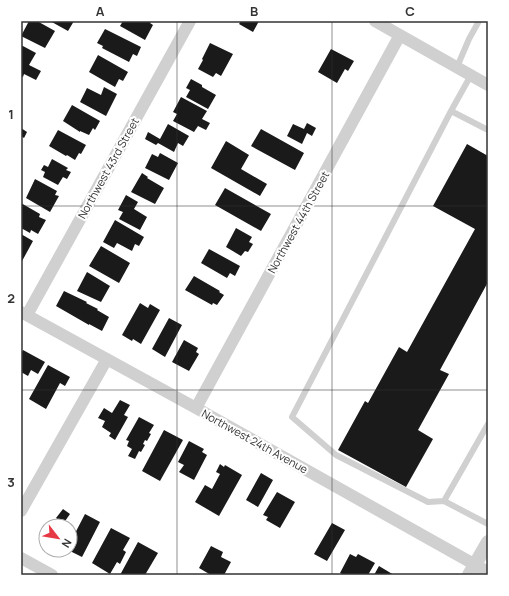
<svg xmlns="http://www.w3.org/2000/svg" width="509" height="596" font-family="Manrope,sans-serif">
<style>
.building{fill:#1a1a1a}
.lines{fill:none;stroke-linecap:round;stroke-linejoin:round}
.service{stroke:#d0d0d0;stroke-width:6}
.minor{stroke:#d0d0d0;stroke-width:12}
.tertiary{stroke:#d0d0d0;stroke-width:14}
.grid{fill:none;stroke:#333;stroke-width:1;stroke-opacity:0.55}
.labels{text-anchor:middle;dominant-baseline:central;stroke-width:4;stroke-linejoin:round;paint-order:stroke}
.street-label{font-size:11px;fill:#333;stroke:#fff}
.neatline{fill:none;stroke:#333;stroke-width:1.5}
.grid-label{font-size:13px;text-anchor:middle;font-weight:bold;fill:#333}
</style>
<rect width="100%" height="100%" fill="#fff"/>
<path class="building" d="M29 21H37L55 31 45 48 21 36Z
M50 21H74L68 31Z
M123 21H151L150 23 153 25 145 40 120 26Z
M241 21H259L253 32 239 24Z
M105 29 141 47 137 56 133 54 129 62 102 48 103 46 97 43Z
M210 43 233 54 221 76 216 73 213 77 198 69 203 60 202 59Z
M21 45 36 53 29 65 41 71 36 80 24 74 23 77 21 76Z
M331 49 354 61 348 71 345 69 337 83 318 72Z
M98 55 128 72 123 81 119 79 115 87 89 72Z
M191 79 202 85V87L216 95 208 109 186 97 190 90 186 88Z
M104 87 117 94 106 116 80 102 87 88 101 95Z
M181 97 207 111 202 119 210 123 206 130 198 126 194 132 173 121 177 114 173 112Z
M72 105 100 121 95 130 93 128 89 135 80 131V132L63 121Z
M307 123 316 128 312 136 307 133 302 144 287 136 293 124 304 129Z
M168 124 189 136 183 146 178 143 174 152 158 143 156 145 145 139 148 132 160 139Z
M21 128 27 132 24 138 21 136Z
M261 129 304 153 295 170 251 146Z
M58 130 86 145 81 154 79 153 75 160 67 155 66 156 49 146Z
M226 141 249 155 241 169 267 184 260 196 211 168Z
M467 144 488 156V282L440 370 449 374 418 430 433 439 406 487 338 450 365 401 368 403 399 347 407 352 475 229 433 206Z
M160 153 178 163 169 180 145 168 152 154 158 157Z
M52 159 68 168 66 170 71 172 67 179 63 177 58 185 43 177 45 172 41 170 44 165 48 167Z
M142 173 148 177 147 178 164 188 155 204 131 192Z
M35 179 57 191 55 195 59 196 50 212 26 198Z
M225 188 271 214 261 231 215 205Z
M126 195 138 202 134 209 147 217 140 230 119 219 123 212 118 210Z
M21 203 40 214 39 217 46 220 38 234 31 230 30 233 21 228Z
M115 220 144 237 139 246 135 244 132 251 117 243 114 248 103 242Z
M236 228 252 237 249 242 253 244 248 252 245 251 241 256 226 247Z
M21 234 33 241 21 263Z
M101 246 130 263 119 283 89 266Z
M209 249 240 266 235 276 230 273 227 278 201 263Z
M87 272 110 286 101 302 77 291Z
M194 276 220 291 219 292 224 295 217 305 213 303 212 305 185 290Z
M64 291 87 302 86 303 98 309 97 310 109 317 102 331 89 324V325L56 306Z
M140 303 148 308 150 304 160 310 141 344 133 339 132 341 122 335Z
M169 318 182 325 165 357 152 349Z
M184 340 198 348 196 352 199 354 189 371 172 362Z
M23 350 45 362 38 374 31 370 28 376 21 372V354Z
M48 365 70 377 65 386 60 383 46 409 29 399Z
M120 400 130 405 124 415 128 417 115 440 109 436 111 433 102 427 105 421 98 418 104 408 112 413Z
M139 417 154 425 149 433 151 434 147 441 145 440 143 444 145 445 141 452 139 451 135 459 128 456 132 449 127 446 129 441 126 440Z
M164 430 183 440 160 481 142 471Z
M189 441 204 449 202 452 207 455 194 480 179 472 184 465 178 462Z
M220 464 224 467 225 465 242 475 219 516 195 502 205 485 212 489 220 474 216 472Z
M261 473 273 480 258 507 246 500Z
M277 492 295 502 280 528 266 520 268 517 263 515Z
M63 509 70 514 63 524 56 518Z
M85 514 100 522 82 557 70 551V543Z
M332 523 345 530 327 561 314 554Z
M111 528 130 538 123 550 126 552 120 564 117 562 110 574 92 563Z
M138 542 158 553 145 575H120Z
M211 546 223 552 221 557 231 562 224 575H211L199 568Z
M350 554 356 557 358 554 375 563 368 575H344L340 573Z
M379 566 394 575H374Z"/>
<g class="lines">
<path class="service" d="M457 67 469 39 479 21
M451 111 488 130
M488 424 444 501 488 524
M444 501 428 502 336 455 292 417 451 111 471 75"/>
<path class="minor" d="M375 21 488 85
M21 312 196 408 488 572
M27 315 190 21
M196 408 400 35
M21 511 107 359
M21 558 52 575"/>
<path class="tertiary" d="M469 575 488 542"/>
</g>
<path class="grid" d="M177 21V575M332 21V575M21 206H488M21 390H488"/>
<g class="labels">
<g class="street-label">
<text transform="translate(108 168) rotate(-61)">Northwest 43rd Street</text>
<text transform="translate(298 222) rotate(-61)">Northwest 44th Street</text>
<text transform="translate(255 441) rotate(29)">Northwest 24th Avenue</text>
</g>
</g>
<rect width="509" height="596" fill="none" stroke="#ffffff" stroke-width="44"/>
<g transform="translate(58 538) rotate(121)"><circle r="19" fill="#ffffff" stroke="#adadad"/>
<path d="M0-3L7 15L0 10L-7 15Z" fill="#e63946"/>
<text y="-6" font-size="11" font-weight="bold" text-anchor="middle" fill="#333333">N</text>
</g>
<rect x="22" y="22" width="465" height="552" class="neatline"/>
<g class="grid-label">
<text x="100" y="16">A</text>
<text x="254" y="16">B</text>
<text x="410" y="16">C</text>
<text x="11" y="119">1</text>
<text x="11" y="303">2</text>
<text x="11" y="487">3</text>
</g>
</svg>
